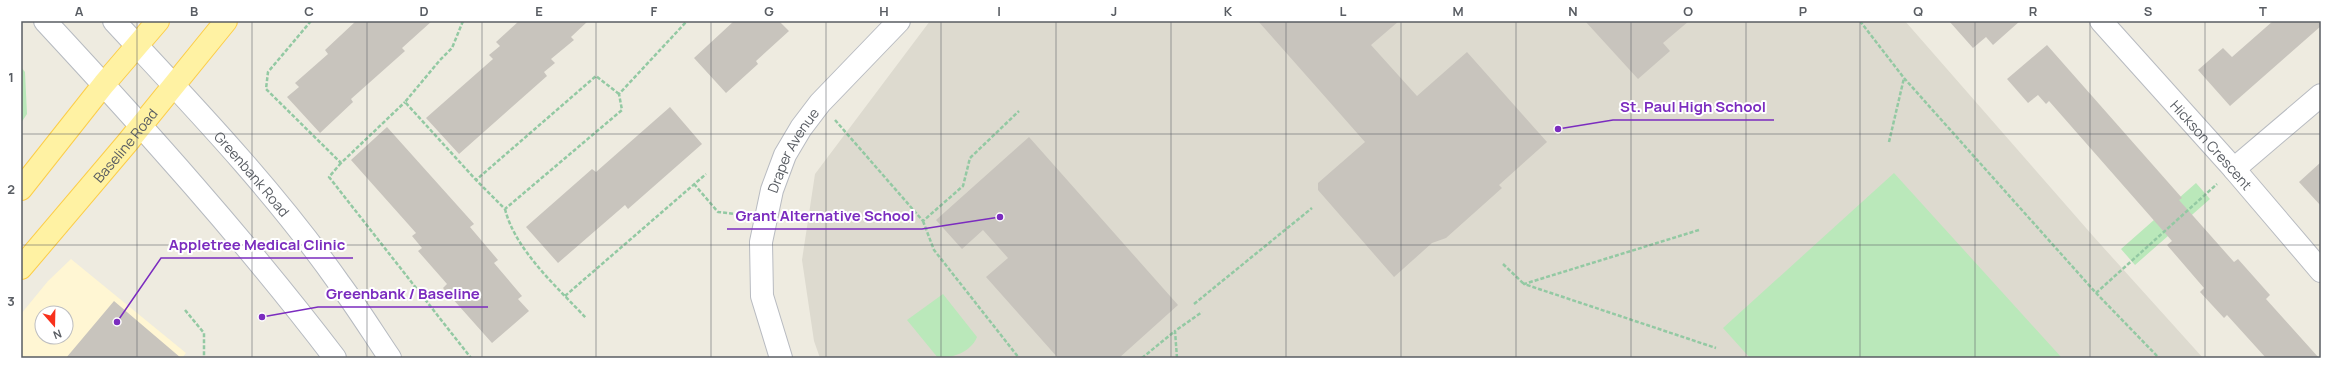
<svg xmlns="http://www.w3.org/2000/svg" width="2342" height="379" font-family="Manrope,sans-serif">
<style>
.commercial{fill:#fff6d3;fill-rule:evenodd}
.education{fill:#dddacf}
.green{fill:#bae8ba}
.building{fill:#c8c4bd}
.lines{fill:none;stroke-linecap:round;stroke-linejoin:round}
.street-casing{stroke:#b8bbc1;stroke-width:24}
.secondary-casing{stroke:#b6bac0;stroke-width:24}
.primary-casing{stroke:#fdce49;stroke-width:24}
.path{stroke:#93c9a3;stroke-width:2.5;stroke-dasharray:4 2;stroke-linecap:butt}
.street{stroke:#fff;stroke-width:22}
.secondary{stroke:#fff;stroke-width:22}
.primary{stroke:#fff2a3;stroke-width:22}
.grid{fill:none;stroke:#595d63;stroke-width:1;stroke-opacity:0.55}
.labels{text-anchor:middle;dominant-baseline:central;stroke-width:4;stroke-linejoin:round;paint-order:stroke}
.street-label{font-size:14px;fill:#595d63;stroke:#fff}
.leader{fill:none;stroke:#7b2cbf;stroke-width:1.5}
.callout-dot{fill:#7b2cbf;stroke:#fff;stroke-width:1.5}
.callout-label{font-size:15px;text-anchor:middle;font-weight:bold;fill:#7b2cbf;stroke:#fff;stroke-width:4;stroke-linejoin:round;paint-order:stroke}
.neatline{fill:none;stroke:#595d63;stroke-width:1.5}
.grid-label{font-size:13px;text-anchor:middle;font-weight:bold;fill:#595d63}
</style>
<rect width="100%" height="100%" fill="#eeebe0"/>
<path class="commercial" d="M71 259 186 353 182 358H21V314L48 281ZM42 313H66V337H42Z"/>
<path class="education" d="M930 21H1905L2093 236 2203 358H820L814 341 802 260 815 174Z"/>
<path class="green" d="M21 67 25 72 27 114 21 123Z
M1894 173 2062 358H1750L1723 328Z
M2196 183 2210 199 2135 265 2121 249Z
M943 294 977 337C971 352 953 358 938 358L907 320Z"/>
<path class="building" d="M356 21H432L402 48 405 51 351 99 353 102 320 133 287 97 299 87 295 83 328 54 325 50Z
M519 21H588L571 37 574 40 551 59 555 63 544 72 547 76 459 154 426 118 493 59 489 55 500 46 496 42Z
M734 21H779L789 31 756 61 758 64 726 93 694 58Z
M1258 21H1399L1371 45 1417 96 1467 52 1547 142 1499 185 1502 188 1446 238 1432 243 1394 277 1318 190V183L1365 142Z
M1585 21H1689L1663 43 1670 51 1638 79Z
M1949 21H2020L1993 45 1986 37 1973 48Z
M2273 21H2321V26L2230 106 2198 70 2223 48 2232 57Z
M2047 45 2182 198 2179 200 2234 262 2238 259 2270 295 2266 299 2319 358H2266L2227 315 2224 318 2200 292 2204 288 2167 245 2172 241 2049 101 2046 104 2038 95 2028 103 2007 79Z
M670 107 702 144 628 209 625 205 558 263 526 227 592 169 596 172Z
M387 127 474 224 470 227 498 260 494 263 522 296 518 299 529 311 492 343 443 288 447 284 418 251 422 248 412 236 416 233 351 160Z
M1029 137 1178 305 1119 358H1058L986 277 1008 258 983 230 962 249 936 220Z
M2321 162V206L2299 182Z
M114 301 181 358H66Z"/>
<g class="lines">
<g class="street-casing">
<g id="street">
<path id="s1" d="M2101 21 2234 169 2321 271"/>
<path d="M2234 169 2321 95"/>
<path id="s2" d="M781 358 762 296 761 242 772 190 785 155 801 128 820 103 899 21"/>
</g>
</g>
<g class="secondary-casing">
<g id="secondary">
<path d="M45 21C146 130 245 240 335 358"/>
<path id="s3" d="M114 21C192 105 273 189 339 283 357 307 373 333 390 358"/>
</g>
</g>
<g class="primary-casing">
<g id="primary">
<path d="M21 189 104 84 158 21"/>
<path id="s4" d="M21 268 127 143 226 21"/>
</g>
</g>
<path class="path" d="M311 21 268 72 266 89 341 163 405 102
M463 21 452 48 440 60 405 102 476 180
M1860 21 1904 78 2096 293 2159 358
M619 94 596 76 476 180 505 209 622 110 619 94 687 21
M835 120 923 221 963 186 970 158 1019 111
M1889 142 1904 78
M341 163 329 177 471 358
M694 184 718 212 735 214
M505 209C515 250 558 288 586 318
M923 221 934 250 1019 358
M1699 230 1524 284 1716 348
M1503 264 1524 284
M2096 293 2217 184
M565 296 706 174
M1194 304 1312 208
M185 310 204 333V358
M1142 358 1175 331
M1177 358 1175 331 1202 312"/>
<use href="#street" class="street"/>
<use href="#secondary" class="secondary"/>
<use href="#primary" class="primary"/>
</g>
<path class="grid" d="M137 21V358M252 21V358M367 21V358M482 21V358M596 21V358M711 21V358M826 21V358M941 21V358M1056 21V358M1171 21V358M1286 21V358M1401 21V358M1516 21V358M1631 21V358M1746 21V358M1860 21V358M1975 21V358M2090 21V358M2205 21V358M21 134H2321M21 245H2321"/>
<g class="labels">
<g class="street-label">
<text stroke="none"><textPath href="#s4" startOffset="161">Baseline Road</textPath></text>
<text stroke="none"><textPath href="#s1" startOffset="166">Hickson Crescent</textPath></text>
<text stroke="none"><textPath href="#s2" startOffset="217">Draper Avenue</textPath></text>
<text stroke="none"><textPath href="#s3" startOffset="206">Greenbank Road</textPath></text>
</g>
</g>
<path class="leader" d="M1558 129L1613 120H1774M1000 217L922 229H727M117 322L161 258H353M262 317L318 307H488"/>
<g class="callout-dot">
<circle cx="1558" cy="129" r="4"/>
<circle cx="1000" cy="217" r="4"/>
<circle cx="117" cy="322" r="4"/>
<circle cx="262" cy="317" r="4"/>
</g>
<g class="callout-label">
<text x="1693" y="112">St. Paul High School</text>
<text x="825" y="221">Grant Alternative School</text>
<text x="257" y="250">Appletree Medical Clinic</text>
<text x="403" y="299">Greenbank / Baseline</text>
</g>
<rect width="2342" height="379" fill="none" stroke="#ffffff" stroke-width="44"/>
<g transform="translate(54 325) rotate(160)"><circle r="19" fill="#ffffff" stroke="#bdbec1"/>
<path d="M0-3L7 15L0 10L-7 15Z" fill="#f8311c"/>
<text y="-6" font-size="11" font-weight="bold" text-anchor="middle" fill="#595d63">N</text>
</g>
<rect x="22" y="22" width="2298" height="335" class="neatline"/>
<g class="grid-label">
<text x="79" y="16">A</text>
<text x="194" y="16">B</text>
<text x="309" y="16">C</text>
<text x="424" y="16">D</text>
<text x="539" y="16">E</text>
<text x="654" y="16">F</text>
<text x="769" y="16">G</text>
<text x="884" y="16">H</text>
<text x="999" y="16">I</text>
<text x="1114" y="16">J</text>
<text x="1228" y="16">K</text>
<text x="1343" y="16">L</text>
<text x="1458" y="16">M</text>
<text x="1573" y="16">N</text>
<text x="1688" y="16">O</text>
<text x="1803" y="16">P</text>
<text x="1918" y="16">Q</text>
<text x="2033" y="16">R</text>
<text x="2148" y="16">S</text>
<text x="2263" y="16">T</text>
<text x="11" y="82">1</text>
<text x="11" y="194">2</text>
<text x="11" y="306">3</text>
</g>
</svg>
